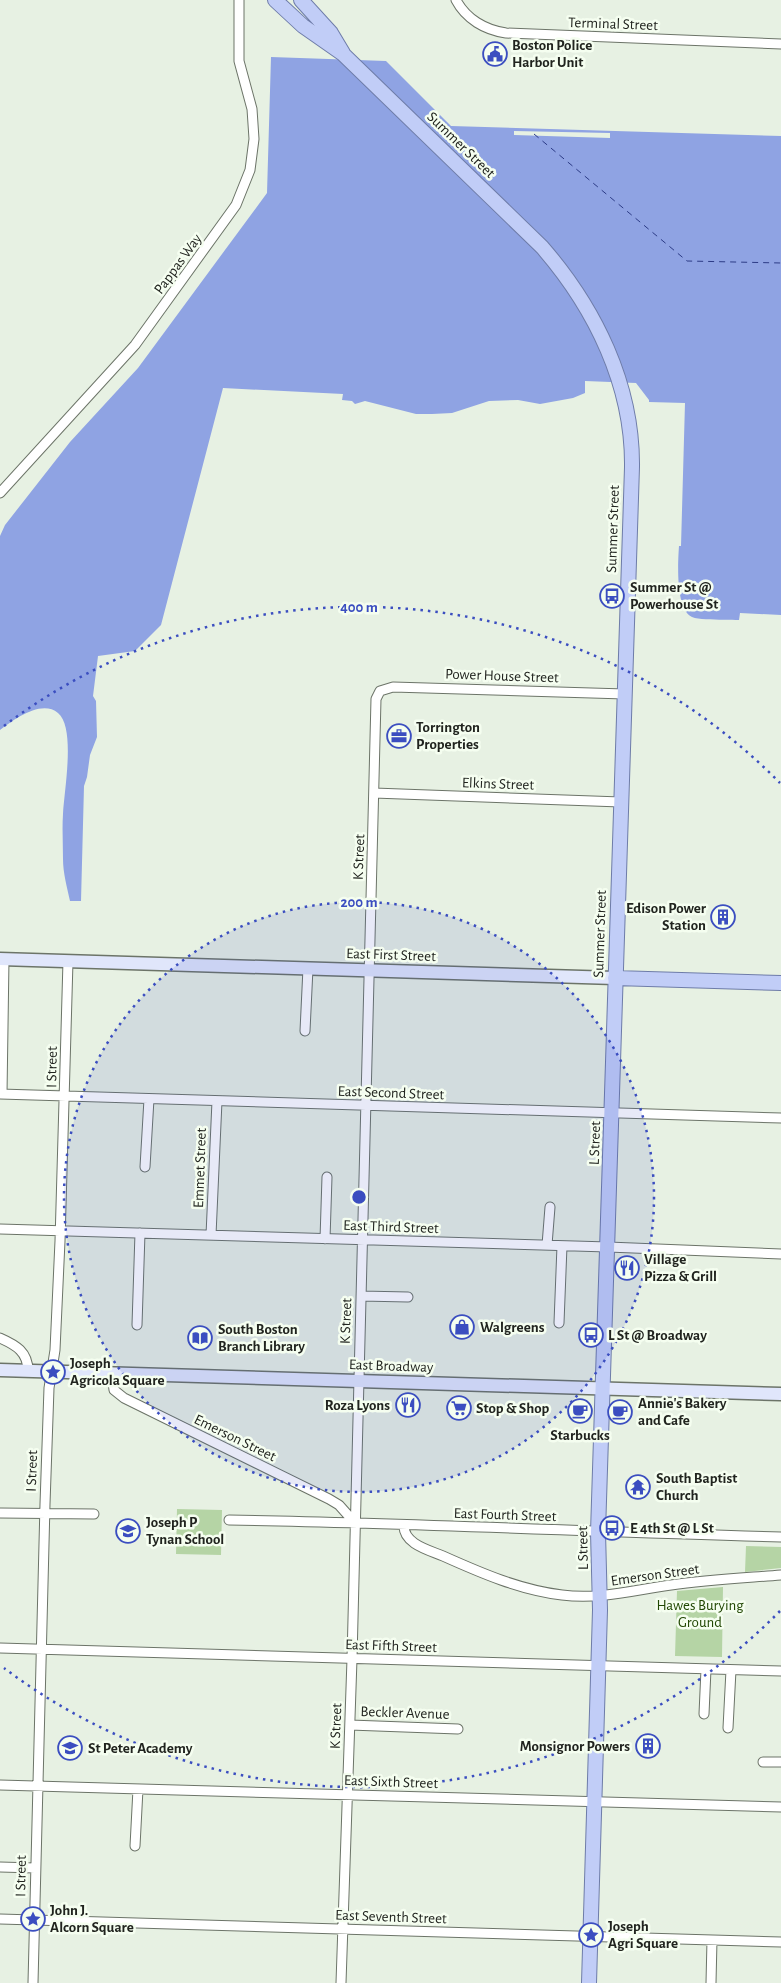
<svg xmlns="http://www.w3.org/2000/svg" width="781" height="1983" font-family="'Alegreya Sans',sans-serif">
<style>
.green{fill:#b5d4a5}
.water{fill:#8fa3e3}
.pier{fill:#e7f1e3}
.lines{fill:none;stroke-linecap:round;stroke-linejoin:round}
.ferry{stroke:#2c3b86;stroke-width:1;stroke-dasharray:6 5;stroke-linecap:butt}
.street-casing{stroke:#6c7468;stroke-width:11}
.secondary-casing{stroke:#6c7468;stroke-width:15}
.primary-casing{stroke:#6e7ca8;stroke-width:16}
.street{stroke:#fff;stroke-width:9}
.secondary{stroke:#e0e6fb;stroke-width:12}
.primary{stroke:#c1cdf7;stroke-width:14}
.ring{fill:none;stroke:#3b4ec0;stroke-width:2.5;stroke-dasharray:2.5 5}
.labels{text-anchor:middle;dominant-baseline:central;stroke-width:5;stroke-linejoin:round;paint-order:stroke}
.street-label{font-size:15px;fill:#21241f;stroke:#f5fef0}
.poi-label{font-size:15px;font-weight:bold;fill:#21241f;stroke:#f5fef0;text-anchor:start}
.park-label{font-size:15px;fill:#214703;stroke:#f5fef0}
.centre{fill:#3b4ec0;stroke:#f5fef0;stroke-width:2.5}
.ring-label{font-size:15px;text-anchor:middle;font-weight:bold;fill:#3b4ec0;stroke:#f5fef0;stroke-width:5;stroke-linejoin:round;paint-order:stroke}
</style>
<rect width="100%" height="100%" fill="#e7f1e3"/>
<path class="green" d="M177 1509 222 1510 221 1555 176 1554Z
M746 1546 781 1547V1568L745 1572Z
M723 1587 722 1657 675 1656 677 1591Z"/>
<path class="water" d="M271 57 386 61 451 126 781 136V615L740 613 739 620C727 619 702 621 692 617 675 610 678 561 679 546H681L685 403 649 402V400L636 383 585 381V393L573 398 540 404 518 400 489 401 452 413 432 414H416L365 401 355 404 352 401 342 400 343 394 223 388 161 625 135 651 98 656 93 696 96 701 97 737 90 755 87 777 84 786 81 901H70C67 887 63 873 63 859 63 844 62 829 63 814 64 791 76 728 58 713 42 699 14 719 0 730V536L5 525 70 442 138 368 267 193Z"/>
<path class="pier" d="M514 131 610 133V138L514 135Z"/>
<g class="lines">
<path class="ferry" d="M534 134 687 261 781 263"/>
<g class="street-casing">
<path id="street" d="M456 0C466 19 485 30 506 33L781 44
M0 493 135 345 236 205 250 170 254 139 252 109 239 61V0
M374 793 621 802
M305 1031 308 968
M0 1094 781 1118
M2 1094 4 959
M145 1167 149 1099
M0 1229 608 1247 781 1254
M211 1235 217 1101
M325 1239 327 1177
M547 1245 550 1207
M361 1296 408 1297
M559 1323 562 1246
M137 1325 140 1233
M0 1338C16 1345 28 1352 28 1371
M112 1374 114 1390 124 1398 329 1499 339 1505 355 1523
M0 1513 94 1514
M229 1520C413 1523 597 1532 781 1537
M404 1526C404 1544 429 1550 443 1556 481 1573 520 1590 562 1595 599 1600 634 1590 671 1585 707 1580 744 1578 781 1575
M0 1648 781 1671
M704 1714 706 1669
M350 1725 458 1729
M728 1728 731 1670
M763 1762H781
M0 1785 781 1807
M135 1846 138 1789
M0 1867 35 1868
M0 1919 781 1942
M33 1983 45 1504 49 1388 55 1350 60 1241 68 961
M341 1983 352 1659 376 699 380 691 393 687 625 694
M711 1983 712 1940"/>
</g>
<g class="secondary-casing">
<path id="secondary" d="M0 959 615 978
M0 1370 781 1394"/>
</g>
<g class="primary-casing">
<path id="primary" d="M275 0 303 26 343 54 542 247C595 308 633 385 632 467L598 1532 600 1610 589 1983
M301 0 331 33 343 53
M615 978 781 983"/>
</g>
<use href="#street" class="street"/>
<use href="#secondary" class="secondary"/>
<use href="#primary" class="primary"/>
</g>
<circle cx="359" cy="1197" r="295" fill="#3b4ec0" fill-opacity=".12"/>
<g class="ring">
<circle cx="359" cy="1197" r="295"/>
<path d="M780 1611A590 590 0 0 1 4 1668M4 726A590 590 0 0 1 780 783"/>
</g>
<defs>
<g id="civic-ring" transform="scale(1.25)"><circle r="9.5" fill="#f5fef0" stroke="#3b4ec0" stroke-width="1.5"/><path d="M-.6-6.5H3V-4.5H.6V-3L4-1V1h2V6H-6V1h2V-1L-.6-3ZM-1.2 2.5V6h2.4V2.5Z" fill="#3b4ec0"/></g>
<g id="bus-ring" transform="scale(1.25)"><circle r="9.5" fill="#f5fef0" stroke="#3b4ec0" stroke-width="1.5"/><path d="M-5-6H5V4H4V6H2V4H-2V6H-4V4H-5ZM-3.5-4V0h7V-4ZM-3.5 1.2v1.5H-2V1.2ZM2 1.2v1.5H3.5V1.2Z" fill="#3b4ec0"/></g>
<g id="office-ring" transform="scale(1.25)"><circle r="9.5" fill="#f5fef0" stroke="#3b4ec0" stroke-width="1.5"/><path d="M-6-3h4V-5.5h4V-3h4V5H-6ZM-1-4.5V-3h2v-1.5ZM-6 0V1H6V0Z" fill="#3b4ec0"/></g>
<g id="building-ring" transform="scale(1.25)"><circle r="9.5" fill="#f5fef0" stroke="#3b4ec0" stroke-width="1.5"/><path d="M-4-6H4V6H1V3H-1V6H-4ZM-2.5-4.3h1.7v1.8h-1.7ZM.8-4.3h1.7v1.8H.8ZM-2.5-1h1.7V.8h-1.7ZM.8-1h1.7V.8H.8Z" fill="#3b4ec0"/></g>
<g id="restaurant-ring" transform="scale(1.25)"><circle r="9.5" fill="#f5fef0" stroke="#3b4ec0" stroke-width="1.5"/><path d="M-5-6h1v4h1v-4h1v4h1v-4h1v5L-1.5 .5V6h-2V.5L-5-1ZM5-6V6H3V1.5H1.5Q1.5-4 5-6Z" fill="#3b4ec0"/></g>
<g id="shop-ring" transform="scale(1.25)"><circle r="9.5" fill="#f5fef0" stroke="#3b4ec0" stroke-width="1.5"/><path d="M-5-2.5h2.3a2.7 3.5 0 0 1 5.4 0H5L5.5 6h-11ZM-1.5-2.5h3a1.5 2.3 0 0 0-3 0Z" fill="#3b4ec0"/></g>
<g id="library-ring" transform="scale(1.25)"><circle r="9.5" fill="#f5fef0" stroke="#3b4ec0" stroke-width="1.5"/><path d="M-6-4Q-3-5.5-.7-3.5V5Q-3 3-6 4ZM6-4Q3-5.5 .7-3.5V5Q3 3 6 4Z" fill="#3b4ec0"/></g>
<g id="sight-ring" transform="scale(1.25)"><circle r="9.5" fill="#f5fef0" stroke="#3b4ec0" stroke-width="1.5"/><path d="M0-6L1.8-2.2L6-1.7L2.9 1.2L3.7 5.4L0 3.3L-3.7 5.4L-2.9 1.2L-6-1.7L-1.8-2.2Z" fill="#3b4ec0"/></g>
<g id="supermarket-ring" transform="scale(1.25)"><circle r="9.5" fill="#f5fef0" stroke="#3b4ec0" stroke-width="1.5"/><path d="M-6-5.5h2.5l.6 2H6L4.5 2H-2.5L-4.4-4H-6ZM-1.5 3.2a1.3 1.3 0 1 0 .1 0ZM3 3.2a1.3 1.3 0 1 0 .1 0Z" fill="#3b4ec0"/></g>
<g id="cafe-ring" transform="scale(1.25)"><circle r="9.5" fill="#f5fef0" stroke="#3b4ec0" stroke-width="1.5"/><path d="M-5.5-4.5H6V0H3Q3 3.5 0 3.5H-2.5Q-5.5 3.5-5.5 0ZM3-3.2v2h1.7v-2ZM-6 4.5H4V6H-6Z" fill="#3b4ec0"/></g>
<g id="temple-ring" transform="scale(1.25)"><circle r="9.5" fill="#f5fef0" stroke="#3b4ec0" stroke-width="1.5"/><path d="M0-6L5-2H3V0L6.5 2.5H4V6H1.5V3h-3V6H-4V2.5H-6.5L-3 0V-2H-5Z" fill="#3b4ec0"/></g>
<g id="school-ring" transform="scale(1.25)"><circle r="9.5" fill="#f5fef0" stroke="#3b4ec0" stroke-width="1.5"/><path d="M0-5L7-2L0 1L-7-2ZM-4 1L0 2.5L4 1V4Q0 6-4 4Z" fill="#3b4ec0"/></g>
</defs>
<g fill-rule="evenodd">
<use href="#civic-ring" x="495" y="54"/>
<use href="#bus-ring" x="612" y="596"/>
<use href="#office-ring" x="399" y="736"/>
<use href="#building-ring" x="723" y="917"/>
<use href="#restaurant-ring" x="627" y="1268"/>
<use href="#shop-ring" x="462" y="1327"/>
<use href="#bus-ring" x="591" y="1335"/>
<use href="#library-ring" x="200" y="1338"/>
<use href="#sight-ring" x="53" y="1372"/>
<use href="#restaurant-ring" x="408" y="1405"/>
<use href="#supermarket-ring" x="459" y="1408"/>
<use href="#cafe-ring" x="580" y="1411"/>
<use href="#cafe-ring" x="620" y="1412"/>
<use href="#temple-ring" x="638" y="1487"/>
<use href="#bus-ring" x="612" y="1528"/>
<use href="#school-ring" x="128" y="1531"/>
<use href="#building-ring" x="648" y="1746"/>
<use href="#school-ring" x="70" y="1748"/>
<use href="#sight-ring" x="33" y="1919"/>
<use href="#sight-ring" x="591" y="1935"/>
</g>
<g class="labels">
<g class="street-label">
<text transform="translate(613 24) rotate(2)">Terminal Street</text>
<text transform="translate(461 145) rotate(44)">Summer Street</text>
<text transform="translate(178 264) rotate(-54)">Pappas Way</text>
<text transform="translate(613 529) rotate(-88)">Summer Street</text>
<text transform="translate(502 676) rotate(2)">Power House Street</text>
<text transform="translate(498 784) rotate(2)">Elkins Street</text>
<text transform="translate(359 857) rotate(-88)">K Street</text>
<text transform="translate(600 934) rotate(-88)">Summer Street</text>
<text transform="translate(391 955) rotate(2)">East First Street</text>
<text transform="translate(52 1067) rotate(-89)">I Street</text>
<text transform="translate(391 1093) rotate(2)">East Second Street</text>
<text transform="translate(595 1143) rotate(-88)">L Street</text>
<text transform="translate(200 1168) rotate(-88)">Emmet Street</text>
<text transform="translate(391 1227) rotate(2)">East Third Street</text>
<text transform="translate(346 1321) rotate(-88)">K Street</text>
<text transform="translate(391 1366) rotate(2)">East Broadway</text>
<text transform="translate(235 1438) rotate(26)">Emerson Street</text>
<text transform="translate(32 1471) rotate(-88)">I Street</text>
<text transform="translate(505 1515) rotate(2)">East Fourth Street</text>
<text transform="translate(583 1548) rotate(-91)">L Street</text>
<text transform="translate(655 1575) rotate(-8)">Emerson Street</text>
<text transform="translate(391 1646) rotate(2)">East Fifth Street</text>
<text transform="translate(405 1713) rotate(2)">Beckler Avenue</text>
<text transform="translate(336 1726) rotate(-88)">K Street</text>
<text transform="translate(391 1782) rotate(2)">East Sixth Street</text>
<text transform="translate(21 1876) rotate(-89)">I Street</text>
<text transform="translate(391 1917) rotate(2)">East Seventh Street</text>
</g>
<g class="poi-label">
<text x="512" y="45">Boston Police<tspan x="512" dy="17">Harbor Unit</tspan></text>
<text x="630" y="587">Summer St @<tspan x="630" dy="17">Powerhouse St</tspan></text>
<text x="416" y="727">Torrington<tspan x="416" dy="17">Properties</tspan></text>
<text x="706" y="908" text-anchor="end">Edison Power<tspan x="706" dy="17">Station</tspan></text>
<text x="644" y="1259">Village<tspan x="644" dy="17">Pizza &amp; Grill</tspan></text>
<text x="480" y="1327">Walgreens</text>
<text x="218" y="1329">South Boston<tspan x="218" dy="17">Branch Library</tspan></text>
<text x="608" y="1335">L St @ Broadway</text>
<text x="70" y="1363">Joseph<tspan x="70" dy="17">Agricola Square</tspan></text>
<text x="638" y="1403">Annie's Bakery<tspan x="638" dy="17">and Cafe</tspan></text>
<text x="390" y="1405" text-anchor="end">Roza Lyons</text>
<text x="476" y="1408">Stop &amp; Shop</text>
<text x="580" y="1435" text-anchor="middle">Starbucks</text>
<text x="656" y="1478">South Baptist<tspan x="656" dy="17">Church</tspan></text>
<text x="146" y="1522">Joseph P<tspan x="146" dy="17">Tynan School</tspan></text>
<text x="630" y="1528">E 4th St @ L St</text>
<text x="630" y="1746" text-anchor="end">Monsignor Powers</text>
<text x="88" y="1748">St Peter Academy</text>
<text x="50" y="1910">John J.<tspan x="50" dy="17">Alcorn Square</tspan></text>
<text x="608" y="1926">Joseph<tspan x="608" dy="17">Agri Square</tspan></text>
</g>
<g class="park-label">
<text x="700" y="1605">Hawes Burying<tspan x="700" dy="17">Ground</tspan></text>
</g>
</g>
<circle cx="359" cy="1197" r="8" class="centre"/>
<g class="ring-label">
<text x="359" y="612">400 m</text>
<text x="359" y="907">200 m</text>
</g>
</svg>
